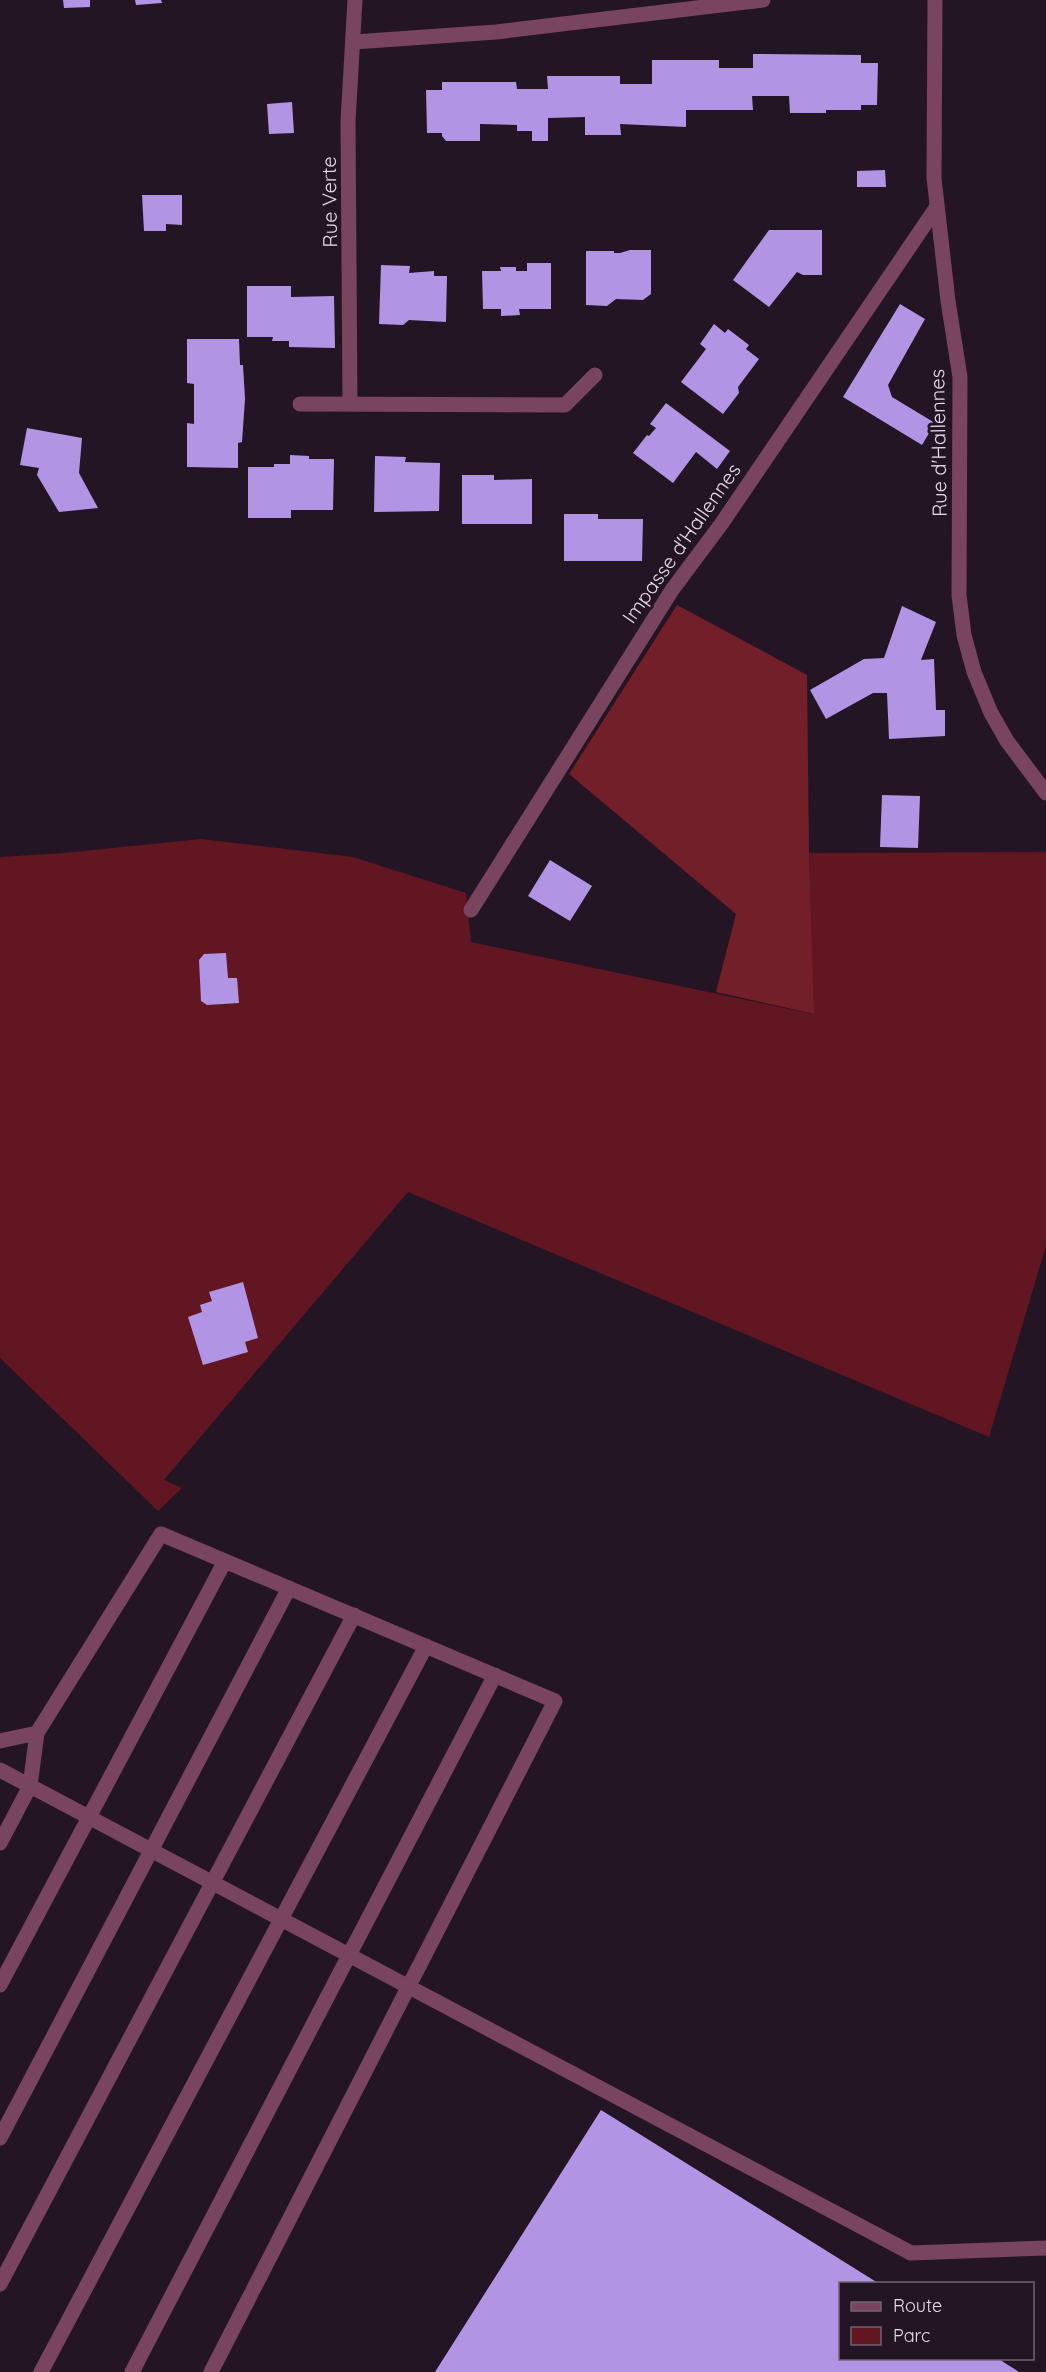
<svg xmlns="http://www.w3.org/2000/svg" width="1046" height="2372" font-family="Quicksand,sans-serif">
<style>
.green{fill:#611621}
.forest{fill:#721f2a}
.building{fill:#b195e4}
.lines{fill:none;stroke-linecap:round;stroke-linejoin:round}
.lane{stroke:#79445d;stroke-width:15}
.street{stroke:#79445d;stroke-width:15}
.labels{text-anchor:middle;dominant-baseline:central;stroke-width:6;stroke-linejoin:round;paint-order:stroke}
.street-label{font-size:20px;fill:#e6dbe6;stroke:#231524}
</style>
<rect width="100%" height="100%" fill="#231524"/>
<path class="green" d="M201 839 353 857 466 893 471 942 813 1014 809 853 1046 852V1246L989 1437 408 1192 164 1480 182 1488 158 1511 0 1358V857L64 853Z"/>
<path class="forest" d="M677 605 807 675 809 853 814 1014 716 992 736 914 569 774Z"/>
<path class="building" d="M63 0H90V7L64 8Z
M135 0H161L162 3 136 5Z
M753 54 861 55V63H878L877 105H861V110H826V113H790L789 96H752L753 110H686V127L620 124 621 135H585V117L548 118V141H532V131H517V125L480 124V141H446L442 136V133H427L426 90H442V82H516L517 89H548L547 76H620V84H652V60H719V68H753Z
M292 102 294 133 269 134 267 104Z
M885 170 886 187H857V171Z
M142 195H182V225L166 224V231H144Z
M769 230H822V275H803L797 272 769 307 733 280Z
M630 250H651V294L643 300 616 299 607 306 586 305V251H614V253H620Z
M527 263H551V309H519L520 315 501 316V309H483L482 271H501L500 267H516V271H527Z
M381 265 410 266 409 273 434 271V276H447L446 322 409 320 403 325 379 324Z
M247 286H291V297L334 296 335 348 289 347V341H272L273 337H247Z
M900 304 925 319 888 385 892 397 935 423 922 445 843 397Z
M714 324 725 333 728 329 749 345 746 349 759 359 738 387 739 393 723 414 681 382 706 349 700 344Z
M187 339H239L240 365H243L245 399 242 442 238 443V468L187 467V423L194 424V384L187 383Z
M666 403 730 451 717 469 696 452 673 483 633 453 647 435 649 436 656 428 650 424Z
M27 428 82 438 79 473 98 508 59 512 37 475 39 468 20 465Z
M290 455 309 456V459H334L333 510H291V518H248V467H274V464H290Z
M375 456 406 457 405 462 440 463 439 511 374 512Z
M462 475H494V480L532 479V524H462Z
M564 514H598V519H643L642 561H564Z
M902 606 936 622 921 660 934 659 936 710H945V736L889 739 887 693H873L826 719 810 690 864 659 884 658Z
M882 795 920 796 918 848 880 847Z
M550 860 592 886 570 921 528 896Z
M226 953 228 978H237L239 1003 207 1005 201 1001 199 960 204 954Z
M243 1282 258 1338 245 1342 248 1352 203 1365 188 1317 202 1312 200 1305 212 1301 209 1292Z
M601 2110 878 2283H840V2358H997L1019 2372H435Z"/>
<g class="lines">
<path class="lane" d="M0 1741 37 1733 161 1534 555 1701 211 2372
M0 1770 911 2253 1046 2248
M0 1843 30 1786 37 1733
M0 1985 225 1561
M0 2138 289 1588
M0 2284 354 1615
M41 2372 426 1646
M132 2372 495 1675"/>
<path class="street" d="M935 0 934 178 948 301 960 377 959 595 964 635 974 672 991 713 1007 741 1046 793
M354 42 496 32 763 0
M300 404 565 405 595 375
M350 404 348 121 355 0
M471 910 672 590 722 523 936 208"/>
</g>
<g class="labels">
<g class="street-label">
<text transform="translate(329 202) rotate(-91)">Rue Verte</text>
<text transform="translate(938 443) rotate(-91)">Rue d'Hallennes</text>
<text transform="translate(681 543) rotate(-55)">Impasse d'Hallennes</text>
</g>
</g>
<rect x="839" y="2282" width="195" height="78" fill="#231524" stroke="#716472" stroke-width="1.5"/>
<rect x="851" y="2302" width="30" height="9" fill="#79445d" stroke="#716472" stroke-width="1.5"/>
<text x="893" y="2312" font-size="18" fill="#e6dbe6">Route</text>
<rect x="851" y="2327" width="30" height="18" fill="#611621" stroke="#716472" stroke-width="1.5"/>
<text x="893" y="2342" font-size="18" fill="#e6dbe6">Parc</text>
</svg>
